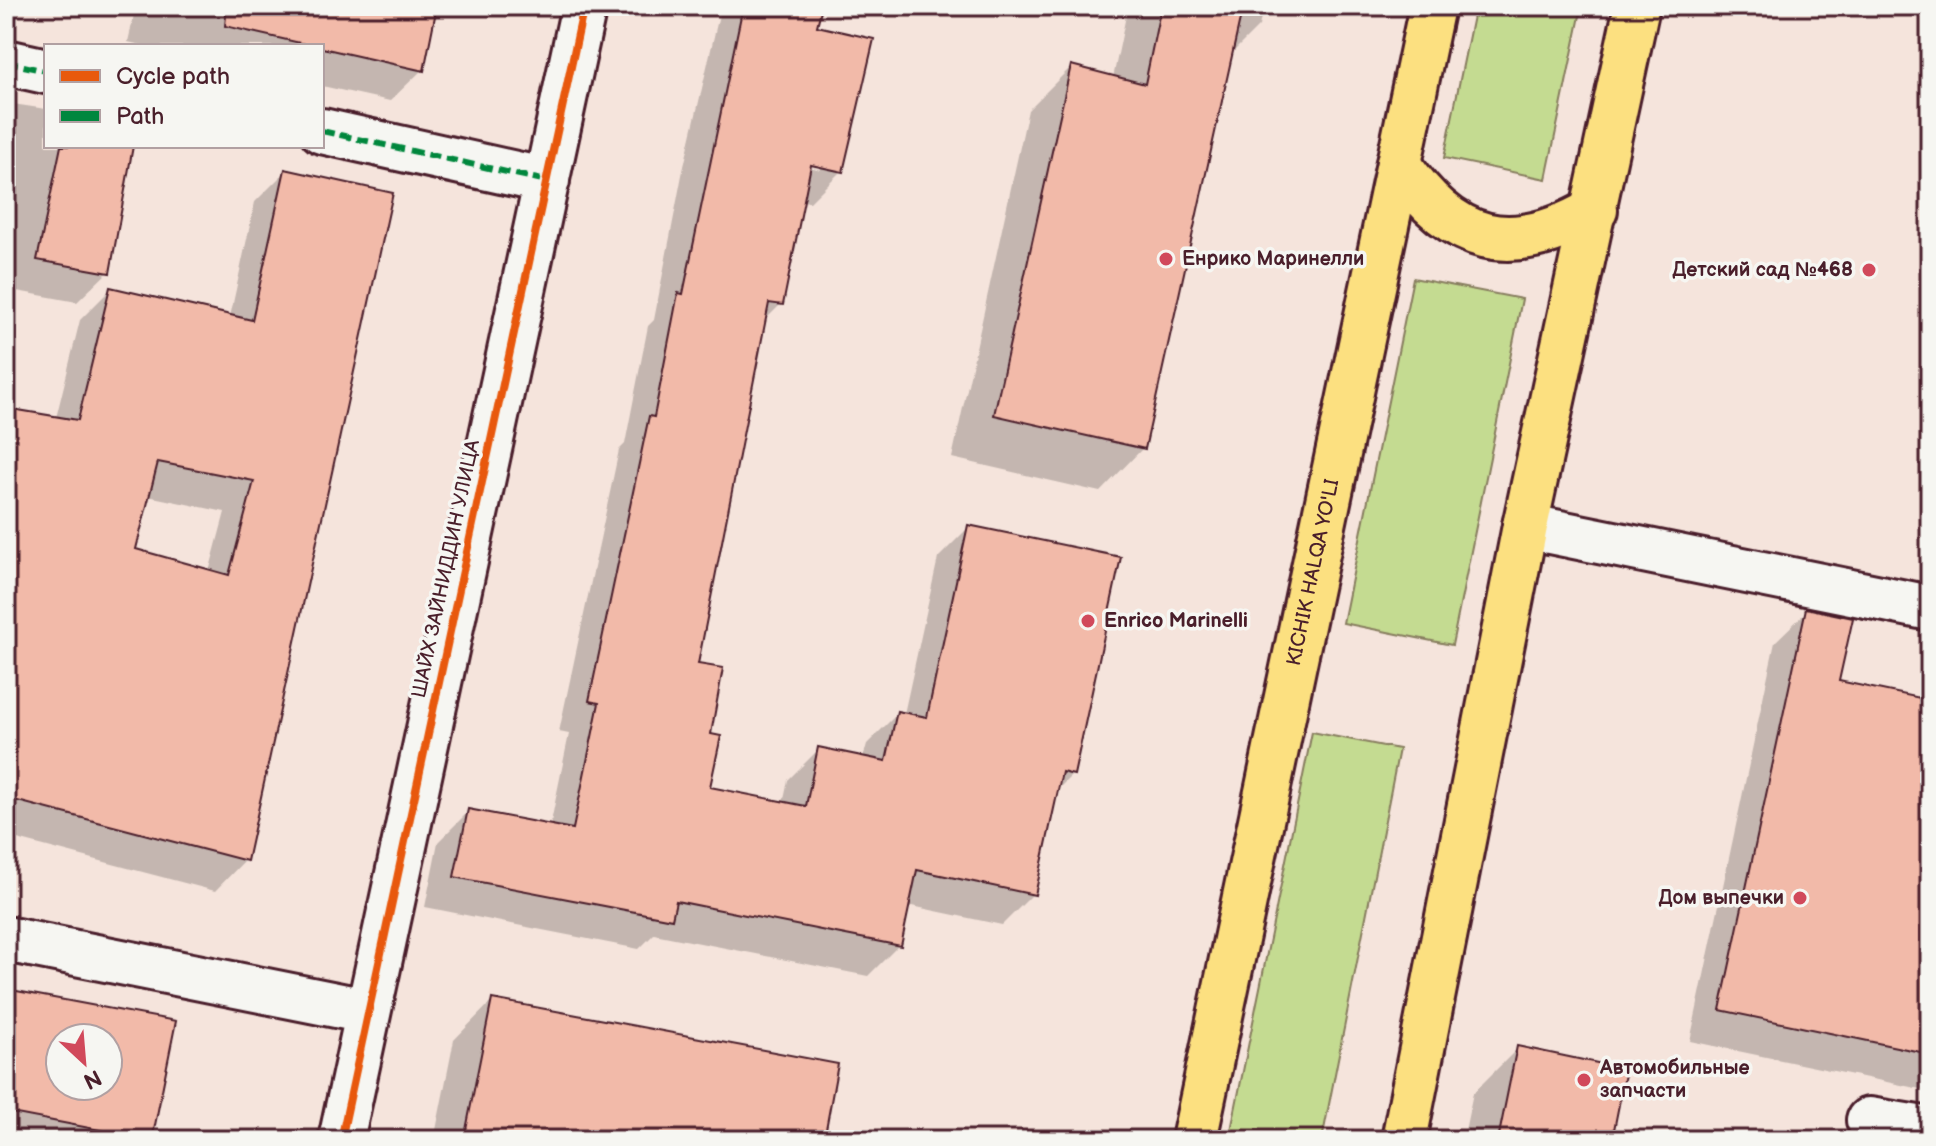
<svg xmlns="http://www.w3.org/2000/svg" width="1936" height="1146" font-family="'Balsamiq Sans',sans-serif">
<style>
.green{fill:#c4db91;stroke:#877d5e;stroke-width:2}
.shadow{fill:#0003;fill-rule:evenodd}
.building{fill:#f2baa9;stroke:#4a1f2b;stroke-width:2;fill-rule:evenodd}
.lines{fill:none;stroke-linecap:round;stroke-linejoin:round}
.minor-casing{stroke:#4a1f2b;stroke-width:50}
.highway-casing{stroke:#4a1f2b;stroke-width:50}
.minor{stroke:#f6f6f2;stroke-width:44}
.highway{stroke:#fce080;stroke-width:44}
.quiet{stroke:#00873e;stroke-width:6;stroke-dasharray:12 6;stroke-linecap:butt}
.cycleway-casing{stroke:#f6f6f2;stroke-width:13}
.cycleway{stroke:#e8590c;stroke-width:8}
.poi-dot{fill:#d1495b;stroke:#f6f6f2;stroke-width:3}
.labels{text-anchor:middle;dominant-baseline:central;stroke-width:7;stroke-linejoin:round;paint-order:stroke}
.poi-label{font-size:20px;font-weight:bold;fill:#4a1f2b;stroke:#f6f6f2;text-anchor:start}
.street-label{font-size:20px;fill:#4a1f2b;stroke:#f6f6f2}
</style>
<rect width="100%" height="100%" fill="#f5e4dc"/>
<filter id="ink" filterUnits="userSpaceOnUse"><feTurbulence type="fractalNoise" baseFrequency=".0125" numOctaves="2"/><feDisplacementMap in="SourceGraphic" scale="16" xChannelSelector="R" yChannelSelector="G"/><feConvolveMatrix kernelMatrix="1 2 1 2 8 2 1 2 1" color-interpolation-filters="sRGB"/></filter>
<g filter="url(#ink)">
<path class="green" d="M1475 6H1582L1546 179 1444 158Z
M1413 278 1522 299 1452 645 1343 623Z
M1312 732 1399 749 1322 1140H1229Z"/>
<path class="shadow" d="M136 6H435L422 70 390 101 322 86V46H146L128 42Z
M721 6H820L815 27 841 171 810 202 802 201 781 304 763 322 696 666 709 735 708 788 783 803 788 780 819 749 863 758 867 744 898 713 904 714 938 558 969 527 1073 774 1056 791 1033 894 1002 925 907 905 899 945 868 976 654 934 639 949 425 907 438 842 469 811 550 827 569 734 559 732 619 450 625 444 648 326 654 320 682 175ZM802 161 821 165V170L801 165Z
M1128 6H1264L1259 26 1230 55 1143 448 1100 492 952 458 1028 110 1071 67 1113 78Z
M6 103 46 109V146H131L108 272 77 302 6 289Z
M286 171 245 860 215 891 6 836V410L56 418 80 320 111 289 230 317 255 202ZM148 496 225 512 209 572 134 550Z
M1807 611 1836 683 1930 702V1091L1690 1041 1775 642Z
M6 991 173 1023 149 1140H6ZM60 1038H108V1086H60Z
M492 1001 822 1140H434L454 1040Z
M1517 1049 1610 1140H1463L1473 1093Z"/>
<path class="building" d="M227 6H437L424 71 225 26Z
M743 6H822L817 26 874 39 843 172 811 165 783 305 769 303 698 664 723 668 711 734 721 736 710 787 806 806 818 747 886 761 897 711 927 717 968 525 1121 557 1074 775 1062 772 1035 895 917 870 901 946 676 901 672 919 454 877 468 809 573 829 599 703 589 701 649 416 654 417 678 293 683 294Z
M1161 6H1243L1145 449 994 415 1071 65 1145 84Z
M61 146H133L110 273 37 260Z
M285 169 393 193 247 861 6 798V408L78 420 110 287 252 320ZM158 462 254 481 229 575 136 549Z
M1806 608 1853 618 1839 681 1930 700V1054L1720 1010Z
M6 989 176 1021 152 1140 6 1112ZM60 1038H108V1086H60Z
M492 999 838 1064 824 1140H464Z
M1517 1046 1626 1069 1612 1140H1498Z"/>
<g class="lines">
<g class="minor-casing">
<path id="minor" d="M6 62 46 71
M322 131 547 181
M1525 526 1930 608
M6 939 366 1011
M1869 1120 1930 1130
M341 1140 584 6"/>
</g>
<g class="highway-casing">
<g id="highway">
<path d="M1399 164C1453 244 1510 259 1595 210"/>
<path id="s1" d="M1194 1140 1432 6"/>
<path d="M1404 1140 1525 526 1637 6"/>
</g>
</g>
<use href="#minor" class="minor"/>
<use href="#highway" class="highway"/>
<path class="quiet" d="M6 62 46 71
M322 131 547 181"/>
<g class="cycleway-casing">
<path id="cycleway" d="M341 1140 584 6"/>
</g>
<use href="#cycleway" class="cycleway"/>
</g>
</g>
<g class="poi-dot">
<circle cx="1166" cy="259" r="8"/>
<circle cx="1869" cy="270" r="8"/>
<circle cx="1088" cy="621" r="8"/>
<circle cx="1800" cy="898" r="8"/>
<circle cx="1584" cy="1080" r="8"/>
</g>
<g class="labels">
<g class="poi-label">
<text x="1182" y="259">Енрико Маринелли</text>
<text x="1853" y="270" text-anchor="end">Детский сад №468</text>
<text x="1104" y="621">Enrico Marinelli</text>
<text x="1784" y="898" text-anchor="end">Дом выпечки</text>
<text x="1600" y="1068">Автомобильные<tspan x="1600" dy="23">запчасти</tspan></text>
</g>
<g class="street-label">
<text transform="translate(446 569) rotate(-78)">ШАЙХ ЗАЙНИДДИН УЛИЦА</text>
<text stroke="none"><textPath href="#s1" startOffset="580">KICHIK HALQA YO'LI</textPath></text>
</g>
</g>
<rect width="1936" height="1146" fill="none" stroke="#f6f6f2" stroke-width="32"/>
<rect x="16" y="16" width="1904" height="1114" fill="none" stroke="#4a1f2b" stroke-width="3" filter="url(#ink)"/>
<rect x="44" y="44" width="280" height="104" fill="#f6f6f2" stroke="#b1a0a2" stroke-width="2"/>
<rect x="60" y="70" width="40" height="12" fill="#e8590c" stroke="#b1a0a2" stroke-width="2"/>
<text x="116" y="84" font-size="24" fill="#4a1f2b">Cycle path</text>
<rect x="60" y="110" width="40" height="12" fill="#00873e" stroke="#b1a0a2" stroke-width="2"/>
<text x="116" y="124" font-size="24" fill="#4a1f2b">Path</text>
<g transform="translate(84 1062) rotate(154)"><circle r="38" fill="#f6f6f2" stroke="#b1a0a2" stroke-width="2"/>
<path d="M0-6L14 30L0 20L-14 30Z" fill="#d1495b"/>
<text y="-12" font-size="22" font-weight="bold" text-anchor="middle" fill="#4a1f2b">N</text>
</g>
</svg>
